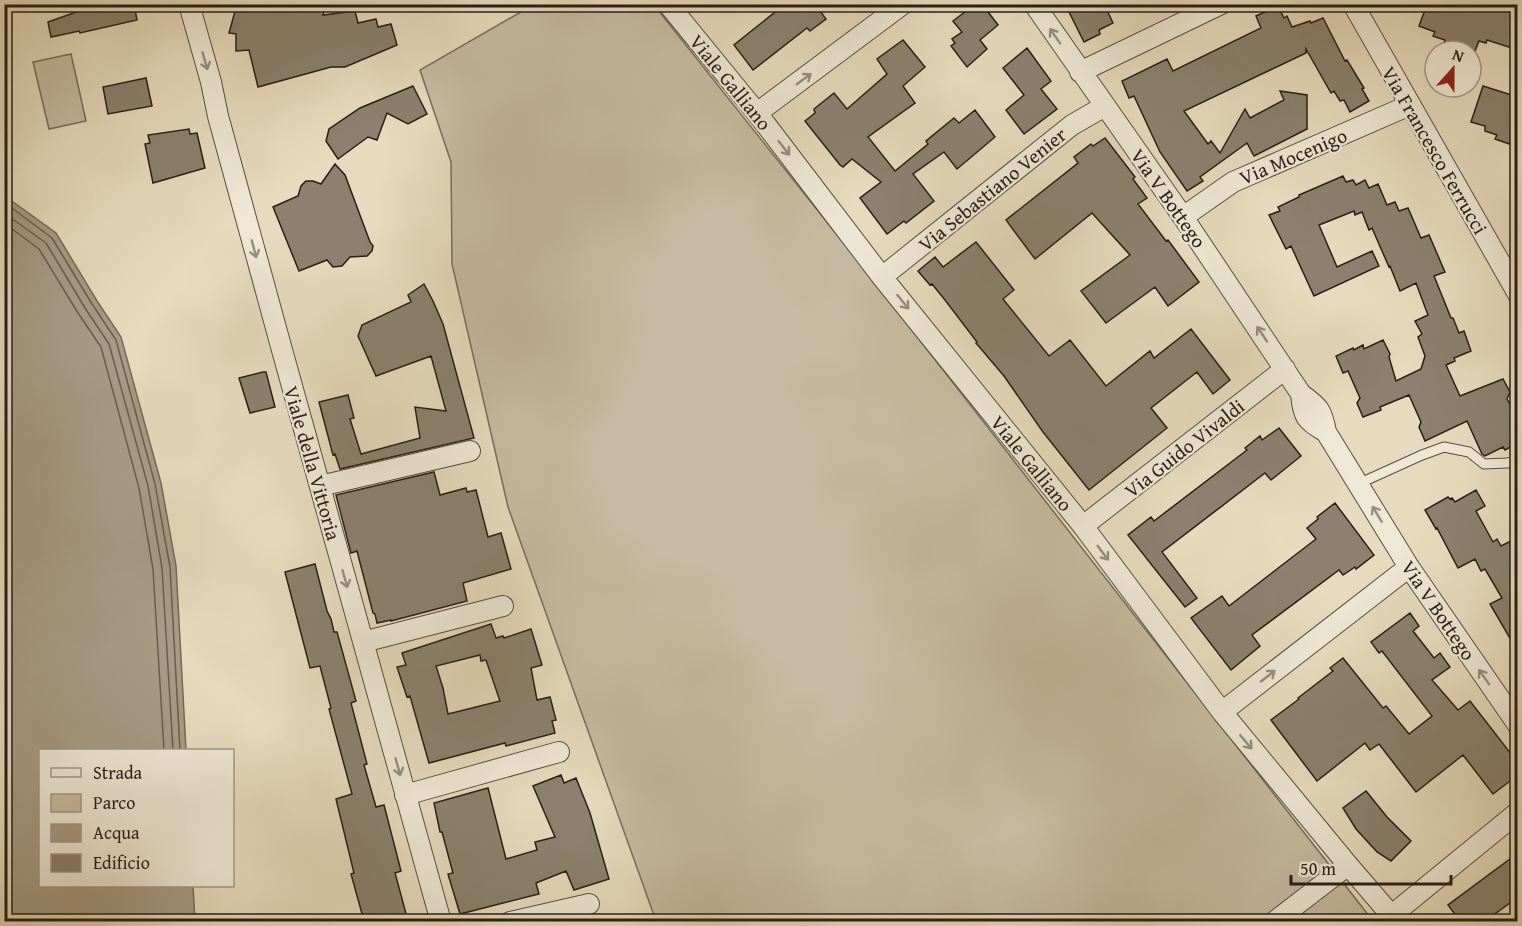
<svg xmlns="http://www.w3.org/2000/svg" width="1522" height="926" font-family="'Gentium Book Plus',serif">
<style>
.green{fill:#c6bba2;stroke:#786d5c;stroke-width:1.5}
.water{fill:#a69b85;stroke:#746959;stroke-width:1.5}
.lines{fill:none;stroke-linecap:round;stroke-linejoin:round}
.shore{stroke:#685d4e;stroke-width:1.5}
.building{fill:#8b816e;stroke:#291f17;stroke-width:1.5;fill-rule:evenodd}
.lane-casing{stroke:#584e41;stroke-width:11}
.street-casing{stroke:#584e41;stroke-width:22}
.lane{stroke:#efe8d5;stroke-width:9}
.street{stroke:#efe8d5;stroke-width:20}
.oneway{stroke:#968e80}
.labels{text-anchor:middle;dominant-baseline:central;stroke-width:4.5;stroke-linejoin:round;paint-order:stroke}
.street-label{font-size:20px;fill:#291f17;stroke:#efe8d5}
</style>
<rect width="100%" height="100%" fill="#e6dbbe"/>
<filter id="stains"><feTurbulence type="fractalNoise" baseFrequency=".00333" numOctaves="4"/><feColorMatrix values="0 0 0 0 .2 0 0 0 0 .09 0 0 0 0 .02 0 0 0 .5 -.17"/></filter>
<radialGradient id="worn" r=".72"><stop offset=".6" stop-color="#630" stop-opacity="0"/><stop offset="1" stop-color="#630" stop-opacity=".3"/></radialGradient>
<path class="green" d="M533 5H654L865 270 1373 921H656L508 507 452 264 451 162 420 70Z
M71 54 86 121 49 129 33 62Z"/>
<path class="water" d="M9 199 56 233 97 301 121 337 161 483 176 566 186 750H40V886H193L195 921H5L4 200Z"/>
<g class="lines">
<path class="shore" d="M4 205 9 206 52 238 92 304 116 340 155 484 170 567 180 750
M4 213 46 243 85 308 109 344 148 486 162 568 173 750
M4 223 39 249 78 313 101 347 139 488 153 569 164 750"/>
</g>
<path class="building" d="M77 4H134L137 20 80 33 79 31 51 37 48 22 79 11Z
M237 4H255L278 11 280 4H326L323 15 355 11 358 23 376 19 378 27 391 24 397 45 345 67H331L258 87 249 50 236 51V34L229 33Z
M769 4H815L826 19 810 31 807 28 753 70 734 45 775 12Z
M963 4H982L998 25 980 40 987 49 967 67 951 46 955 43 952 39 962 32 953 21 966 11Z
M1065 4H1104L1113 23 1099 30 1100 34 1084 42Z
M1427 4H1518V50L1487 40 1486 43 1479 41 1475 51H1452L1454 47 1444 43 1445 40 1433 36 1435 32 1419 26Z
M1278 6 1284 18 1287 16 1292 27 1310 21 1311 23 1323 18 1345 61 1347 60 1364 88 1362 89 1369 101 1350 112 1344 100 1340 101 1334 91 1331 93 1306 49V53L1184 111 1208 144 1211 141 1220 153 1245 109 1250 118 1284 100 1280 91 1307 95V129L1254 156 1247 143 1200 177 1203 181 1187 191 1160 152 1134 96 1129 98 1122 81 1167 59 1173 71 1261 28 1256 16Z
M903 40 925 67 903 86 915 103 868 137 895 171 928 144 926 141 954 118 959 123 975 110 995 137 957 169 944 152 913 174 934 201 906 223 904 221 887 234 860 198 881 182 852 159 843 167 840 165 805 121 815 113 814 109 834 93 847 109 887 74 877 59Z
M1027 48 1051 81 1041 89 1057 109 1024 134 1006 110 1024 95 1003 68Z
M146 78 152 106 108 114 103 87Z
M413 86 427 114 408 124 387 113 377 140 368 137 338 159 326 141 329 129 360 108Z
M1483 86 1518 97V147L1495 139 1497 135 1485 131V126L1471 122Z
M189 129 190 134 197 133 205 168 153 183 145 144 150 143 148 135Z
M1105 138 1135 177 1133 179 1147 198 1138 204 1166 241 1168 240 1199 282 1168 306 1155 287 1106 323 1081 291 1130 255 1092 213 1035 259 1006 220 1078 163 1074 157 1091 144 1093 146Z
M335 164 345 175 370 242 373 246 372 251 367 256 350 257 342 266 333 267 327 260 299 271 273 207 298 196 301 186 306 181H313L321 184Z
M1343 176 1346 182 1353 180 1356 185 1365 180 1369 188 1378 184 1387 205 1395 202 1399 211 1408 208 1421 238 1429 235 1445 272 1434 276 1451 318H1453L1459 333 1464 331 1471 351 1454 358 1455 361 1446 365 1460 396 1503 379 1510 392 1507 399 1518 419V443L1505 450 1503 447 1485 456 1482 454 1467 421 1425 441 1419 427 1421 422 1409 395 1380 407 1381 410 1363 417 1357 403 1360 398 1348 371 1343 373 1336 356 1353 348 1354 350 1363 345 1364 349 1383 340 1390 354 1389 357 1396 381 1421 369 1425 356 1418 337 1422 334 1415 321 1428 315 1416 283 1400 291 1390 266 1389 267 1372 228 1369 230 1362 212 1355 215 1354 211 1319 225 1337 267 1372 251 1379 266 1314 296 1291 246 1286 249 1269 215 1280 211 1278 207 1299 197V195Z
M976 242 1014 290 1003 299 1049 356 1070 340 1106 386 1150 351 1154 358 1191 329 1230 380 1213 394 1197 372 1151 408 1167 428 1089 490 1043 432 1004 376 976 343 977 342 945 300 932 284 930 285 918 271 935 257 943 267Z
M424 284 433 301 443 324 474 438 340 469 335 454 333 455 319 402 348 395 354 418 350 419 361 454 420 438 415 407 446 411 431 356 376 376 358 336 362 325 411 302 408 295Z
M263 372H266L275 407 250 413 239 378Z
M1279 428 1301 456 1271 480 1265 473 1162 552 1197 598 1185 607 1128 535 1151 517 1154 521 1247 450 1245 448 1260 436 1262 440Z
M434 472 440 495 466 488 467 492 476 490 488 537 501 533 511 569 463 583 467 601 391 621V620L377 623 375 614 373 613 357 551 351 553 336 495Z
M1476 490 1485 506 1476 511 1493 542 1497 539 1501 546 1509 542 1511 544 1518 540V652L1490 604 1502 598 1485 569 1481 571 1475 559 1458 568 1437 528 1436 529 1425 510 1448 497 1450 499 1452 498 1455 502Z
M1335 503 1374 555 1356 569 1355 567 1343 575 1339 570 1252 635 1260 646 1231 670 1191 618 1222 596 1229 606 1316 539 1307 528 1318 519 1317 517Z
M315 564 327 611 331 619 334 632H337L356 701 351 703 367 764 364 765 376 807 384 805 401 871 395 873 408 921H364L351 874 354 873 336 799 352 794 329 709 331 708 320 666 310 668 285 572Z
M1410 613 1419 626 1413 631 1434 658 1440 653 1450 667 1432 680 1458 710 1470 701 1518 763V775L1493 794 1463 755 1416 792 1379 744 1370 750 1365 743 1317 781 1271 720 1299 699 1298 698 1333 671 1330 668 1343 658 1383 708 1386 706 1409 734 1432 716 1382 651 1379 653 1371 642Z
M491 624 496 638 503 636 504 638 531 629 542 665 531 668 537 700 550 697 556 720 552 721 555 733 506 746 505 743 429 763 410 696 407 697 397 667 406 665 402 653ZM480 655 481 661 486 660 500 701 448 714 443 688 436 666Z
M561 775 564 783 576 778 590 813 609 879 574 890 566 871 536 883 539 894 460 914 448 874 453 873 442 832H440L434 803 488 788 506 859 537 850 535 842 555 837 533 786Z
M1366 791 1387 817 1411 841 1391 861 1377 852 1356 829 1343 808Z
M1518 853V897L1485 921H1460L1448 905Z"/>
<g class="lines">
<g class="lane-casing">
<path id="lane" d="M1358 484 1422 455 1444 447 1469 452 1484 464 1507 463 1518 461"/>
</g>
<g class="street-casing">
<path id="street" d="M189 4 211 82 218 116 282 350 441 922
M668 4 757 113 882 277 1083 526 1222 712 1348 865 1397 922
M1034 4 1183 217 1301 394C1319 407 1322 410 1326 432L1409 567 1518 725
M1353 4 1518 294
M1080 72 1221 4
M757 113 903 4
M1183 217 1233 182 1410 105
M882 277 1072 125 1105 106
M1301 394C1303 417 1306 421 1326 432
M320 486 470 451
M1083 526 1285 369
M363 642 503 606
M1222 712 1409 567
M405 795 559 752
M1392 915 1518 812
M510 922 589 904
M1274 922 1348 865"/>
</g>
<use href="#lane" class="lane"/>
<use href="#street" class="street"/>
</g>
<defs><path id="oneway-shaft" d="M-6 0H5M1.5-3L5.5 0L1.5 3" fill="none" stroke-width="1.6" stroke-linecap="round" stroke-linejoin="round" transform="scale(1.5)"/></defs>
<g class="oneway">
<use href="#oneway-shaft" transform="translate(1055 36) rotate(-125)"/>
<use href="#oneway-shaft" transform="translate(205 61) rotate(74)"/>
<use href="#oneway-shaft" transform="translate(804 79) rotate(-36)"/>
<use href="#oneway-shaft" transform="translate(784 148) rotate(52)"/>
<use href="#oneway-shaft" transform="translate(254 249) rotate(75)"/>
<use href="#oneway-shaft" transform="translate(903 302) rotate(51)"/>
<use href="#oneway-shaft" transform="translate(1262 334) rotate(-124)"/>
<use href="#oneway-shaft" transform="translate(1377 514) rotate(-121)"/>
<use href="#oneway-shaft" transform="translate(1103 553) rotate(53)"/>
<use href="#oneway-shaft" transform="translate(345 579) rotate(74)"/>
<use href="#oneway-shaft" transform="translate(1268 676) rotate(-38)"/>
<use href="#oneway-shaft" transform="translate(1484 677) rotate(-125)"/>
<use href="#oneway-shaft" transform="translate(1246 742) rotate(50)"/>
<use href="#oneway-shaft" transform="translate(398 767) rotate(74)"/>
</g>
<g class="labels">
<g class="street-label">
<text transform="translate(731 82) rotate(51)">Viale Galliano</text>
<text transform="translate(1435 150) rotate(60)">Via Francesco Ferrucci</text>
<text transform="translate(1293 156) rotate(-23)">Via Mocenigo</text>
<text transform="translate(992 189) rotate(-39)">Via Sebastiano Venier</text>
<text transform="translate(1169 198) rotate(55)">Via V Bottego</text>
<text transform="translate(1184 448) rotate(-38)">Via Guido Vivaldi</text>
<text transform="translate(313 463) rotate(74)">Viale della Vittoria</text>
<text transform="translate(1032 463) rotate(51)">Viale Galliano</text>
<text transform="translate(1439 610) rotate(56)">Via V Bottego</text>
</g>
</g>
<rect width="1522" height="926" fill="none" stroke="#e6dbbe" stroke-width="24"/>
<rect x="6" y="6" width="1510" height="914" fill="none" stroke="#291f17" stroke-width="3"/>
<rect x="12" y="12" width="1498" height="902" fill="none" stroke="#291f17" stroke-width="1.5"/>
<rect x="39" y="749" width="195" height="138" fill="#efe8d5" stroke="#a09889" stroke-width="1.5"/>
<rect x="51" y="768" width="30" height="9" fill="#efe8d5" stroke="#a09889" stroke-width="1.5"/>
<text x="93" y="779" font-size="18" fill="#291f17">Strada</text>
<rect x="51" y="794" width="30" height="18" fill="#c6bba2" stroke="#a09889" stroke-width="1.5"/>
<text x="93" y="809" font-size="18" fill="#291f17">Parco</text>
<rect x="51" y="824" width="30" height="18" fill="#a69b85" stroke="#a09889" stroke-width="1.5"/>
<text x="93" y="839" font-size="18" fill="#291f17">Acqua</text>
<rect x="51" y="854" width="30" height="18" fill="#8b816e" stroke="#a09889" stroke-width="1.5"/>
<text x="93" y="869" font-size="18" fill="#291f17">Edificio</text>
<g transform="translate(1453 69) rotate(21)"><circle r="28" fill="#efe8d5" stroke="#a09889" stroke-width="1.5"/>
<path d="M0-4.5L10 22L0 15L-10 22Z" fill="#8f2418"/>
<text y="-9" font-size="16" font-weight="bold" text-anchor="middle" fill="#291f17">N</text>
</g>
<path d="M1291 875v9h160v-9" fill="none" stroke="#291f17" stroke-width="3"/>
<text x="1300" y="875" font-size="18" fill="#291f17" stroke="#efe8d5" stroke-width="4.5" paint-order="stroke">50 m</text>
<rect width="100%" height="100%" filter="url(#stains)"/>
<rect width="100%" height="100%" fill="url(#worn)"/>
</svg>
